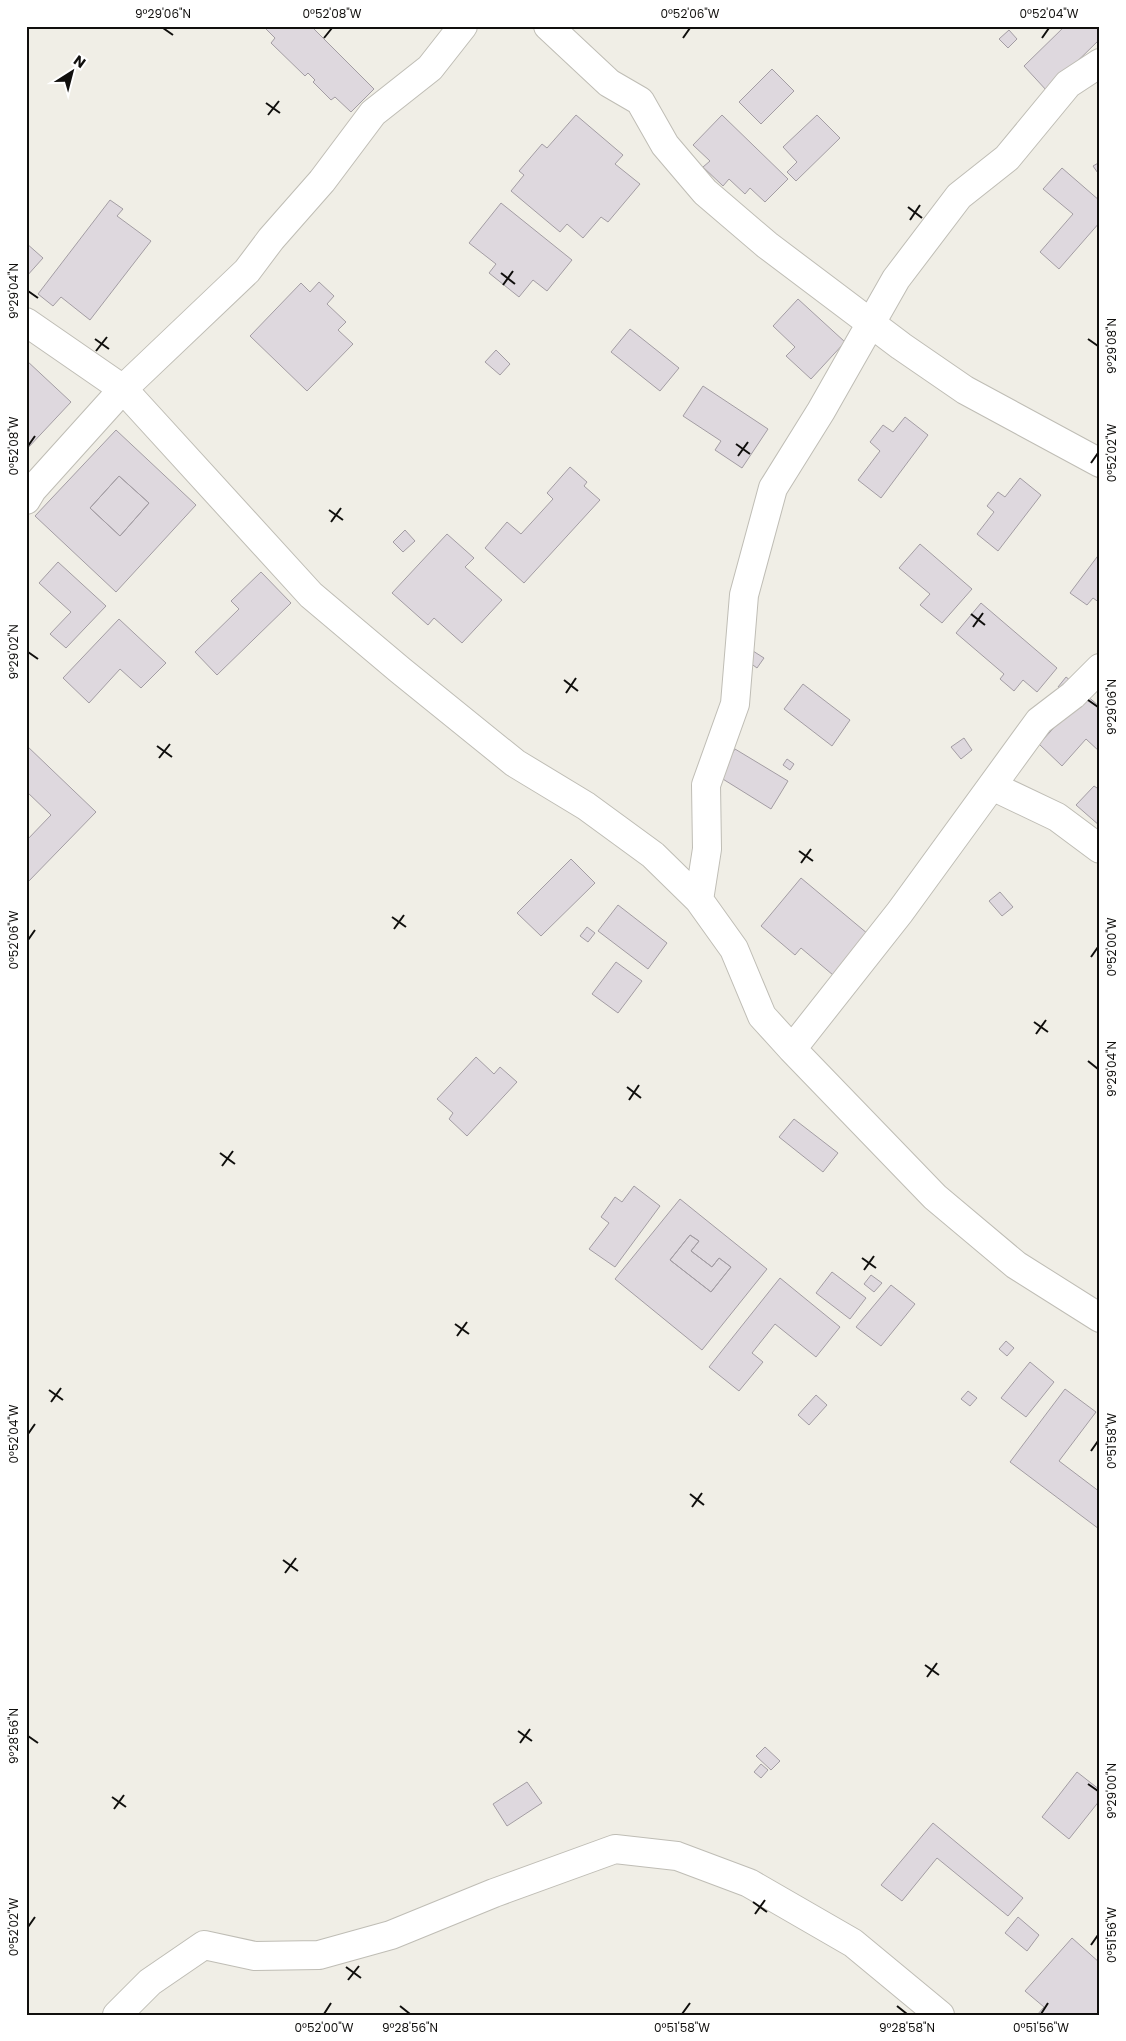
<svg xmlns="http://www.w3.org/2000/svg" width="1126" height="2041" font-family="Poppins,sans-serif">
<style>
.building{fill:#ded8de;stroke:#a39da3;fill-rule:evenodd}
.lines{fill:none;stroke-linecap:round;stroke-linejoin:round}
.minor-casing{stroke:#bfbdb5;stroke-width:30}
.minor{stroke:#fff;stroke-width:28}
.ticks{fill:none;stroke:#100f0d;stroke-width:2}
.neatline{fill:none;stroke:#100f0d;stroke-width:2}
.ticks-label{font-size:12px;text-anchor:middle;fill:#100f0d}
</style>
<rect width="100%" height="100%" fill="#f0eee6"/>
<path class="building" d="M267 26H311L374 89 351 112 335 97 331 100 313 82 315 80 308 73 305 76 271 43 275 38 265 28Z
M1065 26H1100V39L1047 91 1024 66Z
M1009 30 1017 39 1008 48 999 39Z
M772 69 794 91 761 124 739 102Z
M576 115 623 155 615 164 640 184 608 222 601 217 583 238 567 224 560 232 511 191 524 175 519 171 542 144 547 148Z
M722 115 788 179 765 202 750 188 745 194 729 179 723 186 703 167 710 161 693 145Z
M817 115 840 138 796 181 787 172 797 162 783 147Z
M1100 162V176L1093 166Z
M1062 168 1100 201V222L1059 269 1040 252 1073 214 1043 189Z
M110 200 123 209 117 216 151 241 90 320 61 297 53 306 38 294Z
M501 203 572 260 547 291 533 280 519 297 489 273 496 264 469 243Z
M26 243 43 258 26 277Z
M319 282 334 296 327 304 346 322 338 330 353 344 307 391 250 336 301 283 310 292Z
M798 299 845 342 811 379 786 356 795 347 773 326Z
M630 329 679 368 660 391 611 352Z
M496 350 510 364 500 375 485 362Z
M26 360 71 402 26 450Z
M703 386 768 429 742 468 715 450 721 441 683 416Z
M905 417 928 435 881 498 858 480 880 451 870 442 883 425 893 432Z
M116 430 196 505 116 592 35 516ZM119 476 149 503 120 536 90 508Z
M570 467 587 482 584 486 600 500 524 583 485 548 507 522 521 534 553 499 547 493Z
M119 476 149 503 120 536 90 508Z
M1020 478 1041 495 998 551 977 534 994 512 987 506 998 492 1005 497Z
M405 530 415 541 403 552 393 542Z
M447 534 474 558 465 567 502 600 462 643 434 618 428 625 392 593Z
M920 544 972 589 942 623 920 605 930 594 899 568Z
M1100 553V603L1093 598 1087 605 1070 593Z
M58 562 106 606 66 648 50 634 71 612 39 583Z
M261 572 291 603 217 675 195 652 239 609 231 601Z
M981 603 1057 668 1037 692 1023 680 1014 691 1000 679 1004 674 956 633Z
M119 619 166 663 141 688 120 669 89 703 63 678Z
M753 651 764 658 757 668 746 660Z
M1066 677 1075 684 1067 694 1058 687Z
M803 684 850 720 832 746 784 709Z
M1085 694 1100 707V752L1086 739 1062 766 1039 744Z
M964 738 972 750 961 759 951 747Z
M26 745 96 812 26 884V841L51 815 26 791Z
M735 749 788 781 771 809 718 776Z
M787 759 794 764 790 770 783 765Z
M1094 786 1100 790V826L1076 805Z
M571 859 595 883 541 936 517 913Z
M801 878 868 934 833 975 801 948 795 955 761 926Z
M1000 892 1013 907 1002 916 989 901Z
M618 905 667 943 648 969 598 931Z
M587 927 595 933 588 942 580 936Z
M616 962 642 981 618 1013 592 994Z
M476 1057 494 1074 500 1067 517 1082 467 1136 449 1119 453 1113 437 1099Z
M794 1119 838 1153 823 1172 779 1137Z
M634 1186 660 1206 615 1267 589 1249 609 1223 601 1217 615 1197 622 1202Z
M680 1199 767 1269 702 1350 615 1279ZM690 1235 699 1241 691 1251 712 1267 719 1258 731 1267 711 1292 670 1260Z
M690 1235 699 1241 691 1251 712 1267 719 1258 731 1267 711 1292 670 1260Z
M832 1272 866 1298 850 1319 816 1293Z
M871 1275 882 1283 874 1292 864 1284Z
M780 1278 840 1327 816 1357 775 1324 752 1353 763 1362 739 1391 709 1367Z
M891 1285 915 1304 881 1346 856 1327Z
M1006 1341 1014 1348 1007 1356 999 1349Z
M1030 1362 1054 1382 1026 1417 1001 1398Z
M1065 1389 1096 1412 1059 1461 1100 1492 1099 1529 1010 1462Z
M968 1391 977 1398 970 1406 961 1399Z
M816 1395 827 1405 809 1425 798 1415Z
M765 1747 780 1761 771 1770 756 1756Z
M761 1764 768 1770 761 1778 754 1772Z
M1077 1772 1100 1790V1800L1069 1839 1042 1817Z
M527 1782 542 1803 507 1826 493 1804Z
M933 1823 1023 1898 1008 1916 937 1858 902 1901 881 1885Z
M1018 1917 1039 1935 1027 1951 1005 1933Z
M1072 1938 1100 1963V2015H1037L1044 2007 1025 1991Z"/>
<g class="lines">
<g class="minor-casing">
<path id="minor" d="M548 26 609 83 640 101 665 145 705 192 767 245 901 346 965 390 1100 463
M26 322 123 389 247 271 271 239 322 181 373 113 430 68 463 26
M26 500 32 490 123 389 311 595 400 670 515 763 586 806 653 855 699 900 734 949 762 1016 792 1049 935 1197 1016 1265 1100 1318
M992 786 1057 817 1100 849
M699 900 707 849 706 785 735 704 744 595 773 488 821 411 896 279 959 196 1007 158 1068 84 1100 63
M792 1049 900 912 1039 721 1073 695 1100 668
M117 2015 150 1982 204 1945 255 1956 319 1955 391 1935 494 1893 615 1849 677 1856 749 1883 853 1943 940 2015"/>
</g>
<use href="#minor" class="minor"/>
</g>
<path class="ticks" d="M163 28 173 35M324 38 332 28M683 38 690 28M1042 38 1049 28M266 103 280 113M268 115 279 101M908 207 922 218M910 220 920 205M501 273 515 284M503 285 513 271M28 291 38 298M95 339 109 349M1088 339 1098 346M96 351 107 337M736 444 750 454M28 446 35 436M738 456 748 442M1091 463 1098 453M329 510 343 520M331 522 341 508M971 614 985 625M973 627 983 613M28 652 38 659M564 680 578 691M566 693 576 678M1088 700 1098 707M157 746 172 757M159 758 170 744M799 851 813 861M801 863 811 849M392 917 406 927M394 929 404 915M28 940 35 930M1091 957 1098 947M1034 1022 1048 1032M1036 1034 1046 1020M1088 1061 1098 1069M627 1087 641 1098M629 1100 639 1085M220 1153 235 1164M222 1166 233 1151M862 1258 876 1268M864 1270 874 1256M455 1324 469 1334M457 1336 467 1322M49 1390 63 1400M51 1402 61 1388M28 1434 35 1424M1091 1451 1098 1441M690 1494 704 1505M692 1507 702 1493M283 1560 298 1571M285 1573 296 1558M925 1665 939 1675M927 1677 937 1663M518 1731 532 1741M28 1736 38 1743M520 1743 530 1729M1088 1784 1098 1791M112 1797 126 1807M114 1809 124 1795M753 1902 767 1912M755 1914 765 1900M28 1927 35 1917M1091 1945 1098 1935M346 1967 361 1978M348 1980 359 1966M400 2006 410 2014M897 2006 907 2014M324 2014 331 2003M682 2014 690 2003M1041 2014 1048 2003"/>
<rect width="1126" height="2041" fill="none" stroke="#ffffff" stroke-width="55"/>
<g transform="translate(72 72) rotate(36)" stroke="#ffffff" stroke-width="4" paint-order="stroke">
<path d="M0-4L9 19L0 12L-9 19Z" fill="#100f0d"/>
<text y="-8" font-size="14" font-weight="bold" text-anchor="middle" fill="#100f0d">N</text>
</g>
<rect x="28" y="28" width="1070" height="1986" class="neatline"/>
<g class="ticks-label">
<text x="163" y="18">9°29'06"N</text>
<text x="332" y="18">0°52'08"W</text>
<text x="690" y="18">0°52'06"W</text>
<text x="1049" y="18">0°52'04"W</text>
<text transform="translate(14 291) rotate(-90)" y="4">9°29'04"N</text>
<text transform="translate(1112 346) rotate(-90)" y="4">9°29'08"N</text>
<text transform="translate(14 446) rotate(-90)" y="4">0°52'08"W</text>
<text transform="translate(1112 453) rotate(-90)" y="4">0°52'02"W</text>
<text transform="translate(14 652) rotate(-90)" y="4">9°29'02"N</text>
<text transform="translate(1112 707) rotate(-90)" y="4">9°29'06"N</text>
<text transform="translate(14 940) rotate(-90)" y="4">0°52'06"W</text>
<text transform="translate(1112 947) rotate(-90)" y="4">0°52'00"W</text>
<text transform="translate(1112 1069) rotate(-90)" y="4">9°29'04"N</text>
<text transform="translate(14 1434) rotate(-90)" y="4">0°52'04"W</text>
<text transform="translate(1112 1441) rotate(-90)" y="4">0°51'58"W</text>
<text transform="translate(14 1736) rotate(-90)" y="4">9°28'56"N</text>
<text transform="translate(1112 1791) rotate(-90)" y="4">9°29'00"N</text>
<text transform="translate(14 1927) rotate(-90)" y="4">0°52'02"W</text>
<text transform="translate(1112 1935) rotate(-90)" y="4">0°51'56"W</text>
<text x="324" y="2032">0°52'00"W</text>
<text x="410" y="2032">9°28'56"N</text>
<text x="682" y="2032">0°51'58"W</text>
<text x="907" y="2032">9°28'58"N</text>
<text x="1041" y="2032">0°51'56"W</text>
</g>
</svg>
